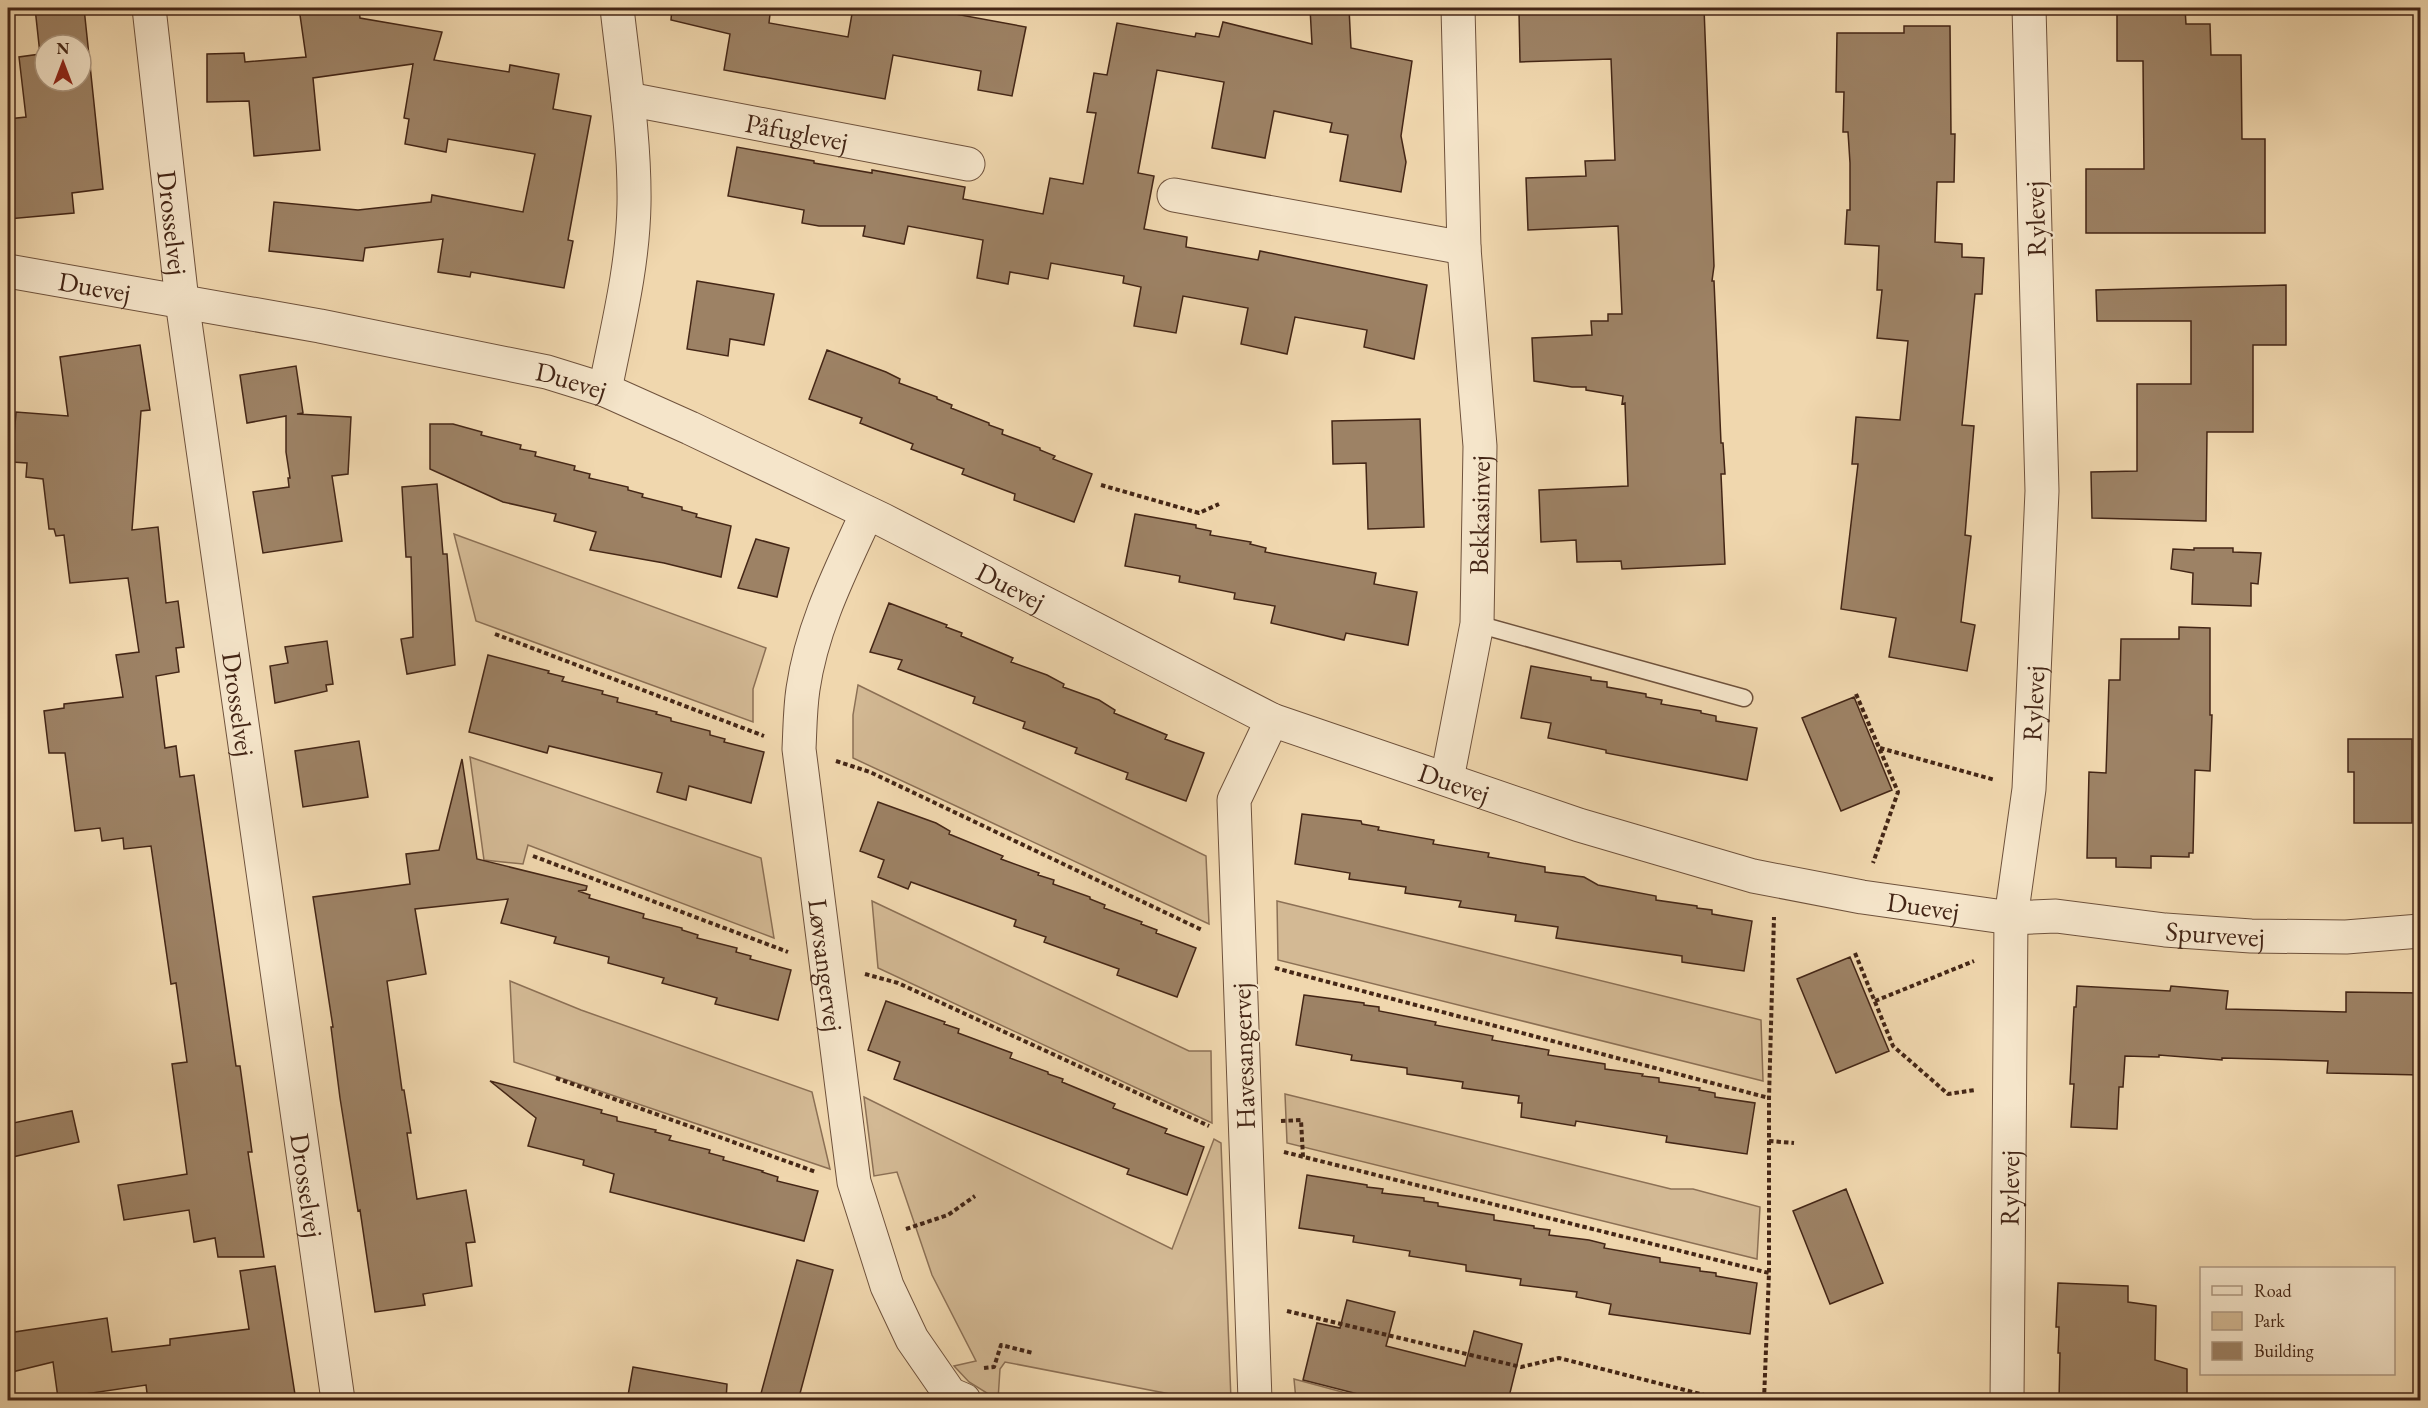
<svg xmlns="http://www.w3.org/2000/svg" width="2428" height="1408" font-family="'EB Garamond',serif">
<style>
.green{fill:#d3b994;stroke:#8c7055;stroke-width:1.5}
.building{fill:#9d8265;stroke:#442616;stroke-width:1.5;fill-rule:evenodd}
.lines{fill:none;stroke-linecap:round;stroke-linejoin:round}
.service-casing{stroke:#6f523c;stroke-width:19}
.minor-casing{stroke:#6f523c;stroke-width:35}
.path{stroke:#442616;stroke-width:4;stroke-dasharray:4.5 3;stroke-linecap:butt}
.service{stroke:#f5e5ca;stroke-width:16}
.minor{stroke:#f5e5ca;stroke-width:33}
.labels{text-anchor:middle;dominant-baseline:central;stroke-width:4.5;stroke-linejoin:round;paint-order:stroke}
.street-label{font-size:27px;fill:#442616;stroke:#f5e5ca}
</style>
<rect width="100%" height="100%" fill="#f0d7ae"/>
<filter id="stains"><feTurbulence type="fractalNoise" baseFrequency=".00333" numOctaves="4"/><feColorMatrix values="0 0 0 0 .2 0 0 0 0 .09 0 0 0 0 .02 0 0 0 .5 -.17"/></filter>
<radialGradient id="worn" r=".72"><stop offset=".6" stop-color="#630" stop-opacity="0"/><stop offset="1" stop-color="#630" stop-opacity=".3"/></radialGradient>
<path class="green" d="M454 534 766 648 753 689V722L476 621Z
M858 685 1206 856 1209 924 853 758V715Z
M470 757 761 858 774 938 528 845 523 864 484 860Z
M872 901 1189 1051H1211L1212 1123 878 968Z
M1277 901 1761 1020 1763 1081 1278 960Z
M510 981 581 1010 812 1092 830 1169 514 1062Z
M1285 1094 1671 1189H1693L1760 1207 1757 1259 1287 1143Z
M864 1097 1172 1249 1214 1139 1221 1143 1231 1400H1201L1005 1362 1000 1369 998 1400 969 1382 954 1366 976 1361 932 1275 897 1172 874 1176Z
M1294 1379 1372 1400H1296Z"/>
<path class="building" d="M35 8H84L103 189 72 193 74 213 8 219V119L26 117 19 57 40 54ZM45 45H81V81H45Z
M299 8H359L360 18 442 32 434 60 509 72 510 65 559 74 553 109 591 116 568 240 573 241 564 288 471 272 470 277 438 272 443 239 365 248 363 261 269 251 274 202 358 210 431 202 432 195 523 212 535 154 448 139 446 152 405 144 409 119 404 118 413 64 313 78 320 150 254 156 249 101 207 102V54L244 53 245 62 306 57Z
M672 8H766L765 13 770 14 769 23 848 37 853 8H945L944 12 1026 27 1012 96 978 90 981 71 893 55 885 99 724 70 730 34 671 20Z
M1310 8H1349L1351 48 1412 61 1401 136 1406 162 1401 192 1340 181 1348 135 1330 132 1332 123 1274 111 1265 158 1212 148 1224 82 1157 70 1138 173 1154 176 1144 229 1187 237 1186 247 1258 260 1260 251 1427 285 1414 359 1364 347 1367 330 1295 317 1287 354 1241 344 1248 308 1183 296 1176 333 1134 326 1141 287 1123 283 1124 276 1051 263 1048 279 1010 272 1008 284 977 278 983 240 908 226 904 244 863 236 865 226H819L802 223 804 210 728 196 737 147 814 161V163L872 173V170L965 187 963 199 1043 214 1050 178 1083 184 1096 113 1087 112 1094 73 1107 75 1117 23 1195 37 1196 33 1219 37 1223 22 1312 44Z
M1578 8H1704L1714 266 1712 281H1714L1721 443H1723L1725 474H1721L1725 564 1622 569 1621 561 1577 562 1576 540 1541 542 1539 490 1628 486 1625 403 1622 404 1623 396 1586 390V387H1572L1534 381 1532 338 1592 335 1591 321H1608V314H1622L1618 226 1528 230 1526 178 1586 176 1585 161 1615 160 1611 59 1520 62 1519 12 1578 9Z
M2117 8H2185L2186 24H2210L2211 55H2241L2242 139H2265V233H2086V169H2144L2143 61H2117Z
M1904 26H1950L1951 134H1955L1954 182H1937L1935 242 1962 244V257L1984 258 1982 294H1975L1962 425 1974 426 1965 535 1971 536 1961 622 1975 625 1967 671 1889 657 1896 618 1841 609 1858 464H1852L1856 417 1900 420 1908 341 1877 338 1882 290H1877L1879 246 1845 244 1847 210H1850V163L1848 132H1843L1844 92H1836L1837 33H1904Z
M697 281 774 294 764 345 730 339 728 356 687 349Z
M2286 285V345H2253V432H2207L2206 521 2092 518 2091 472 2137 471V384H2191V321H2097L2096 290Z
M140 345 150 410 141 411 132 530 158 527 166 603 178 601 184 647 176 648 179 672 156 676 165 748 176 746 180 777 194 775 236 1066H240L252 1152H248L264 1257H218L215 1238 194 1242 189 1210 124 1220 118 1185 187 1174 172 1064 187 1062 176 983 171 984 151 846 124 849 123 838 102 841 100 828 75 831 65 753H49L44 711 64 708V704L123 697 116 655 139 652 128 578 70 583 64 535 56 536 54 529H49L43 479 26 477 27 463 12 462 16 412 68 416 60 357Z
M827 350 886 372 900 379 899 383 937 397V399L952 405 951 408 989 423V425L1003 430 1002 434 1040 448V450L1055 456 1053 459 1092 474 1074 522 1014 500 1015 494 962 474 964 469 911 449 913 444 860 423 862 418 809 399Z
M296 366 303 413 297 414 351 417 348 474 332 476 342 541 263 553 253 492 289 487 288 478H290L286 452V416L247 423 240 375Z
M1420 419 1424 527 1368 529 1366 463 1333 464 1332 421Z
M430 424H453L482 432 481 435 521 445 520 449 536 452 535 456 575 466 574 470 590 474 589 478 628 487V490L643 494 642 497 682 507V510L697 514 696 517 731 526 721 577 664 563 590 550 596 532 554 521 556 514 503 502 430 469Z
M437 484 443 554H447L455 665 407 674 401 639 413 637 411 557H406L402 487Z
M1135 514 1196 525V528L1211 531 1210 535 1251 542 1250 544 1266 548 1265 552 1376 573 1374 584 1417 592 1408 645 1346 633 1344 640 1271 623 1275 606 1234 599 1235 593 1179 582 1180 576 1125 566Z
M756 539 789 548 777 597 738 588Z
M2194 548H2233V552L2261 553 2258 584 2251 583V606L2192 604 2193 573 2171 569 2173 549 2194 550Z
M889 603 947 625 946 627 962 633 961 636 1013 658 1011 662 1047 675 1064 684 1063 687 1099 700 1115 710 1114 713 1167 735 1165 739 1204 753 1186 801 1126 779 1128 773 1075 753 1077 748 1023 728 1025 722 973 703 975 697 898 669 902 660 870 652Z
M2179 627 2210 628V715H2212L2210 771 2195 770 2193 853H2189V857L2151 856V868L2116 867V858H2087L2089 772 2106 773 2109 680H2120L2121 639H2179Z
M327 641 333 684 326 685 327 691 275 703 270 666 288 663 285 647Z
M488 655 549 671 548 673 564 677 562 681 603 691 602 694 618 698 617 702 657 712 656 714 671 718V721L710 731V735L725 739 724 742 764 752 751 803 689 786 686 800 657 792 662 773 549 746 547 753 469 732Z
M1531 666 1591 677V680L1607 682V687L1646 694V697L1662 700 1661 704 1701 711V713L1716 716V721L1757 728 1747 780 1606 753V750L1548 738 1551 723 1521 718Z
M1854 697 1892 790 1841 811 1802 718Z
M2348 739H2412V823H2354V772H2348Z
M359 741 368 797 303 807 295 751Z
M462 759 477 859 587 886 586 890 578 891 590 895 589 898 644 914 643 918 682 928V930L698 935 697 938 737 948 736 952 751 956 750 959 791 970 778 1020 715 1004 717 998 662 983 664 978 608 963 609 957 554 943 556 937 501 923 508 899 415 909 426 974 387 981 402 1090H404L411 1133H407L417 1199 466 1190 475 1242 466 1243 472 1286 423 1294 425 1305 375 1312 360 1210 358 1211 340 1098 331 1027H333L313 897 410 884 406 854 439 850Z
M878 802 936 823 950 831 949 834 1003 856 1001 859 1039 873 1038 875 1054 880 1053 884 1090 897V899L1105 905 1104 908 1142 922 1141 924 1157 930 1156 933 1196 948 1177 997 1117 975 1119 969 1044 942 1046 937 1014 926 1016 920 911 882 908 889 878 877 884 860 860 851Z
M1302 814 1361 821 1362 824 1379 827 1378 830 1434 840 1433 844 1489 853 1488 857 1545 867V872L1584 877 1598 885 1656 896V900L1697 906V908L1712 910V914L1752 921 1744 971 1682 962V956L1556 938 1558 927 1515 921 1516 915 1459 907 1461 901 1405 893 1406 887 1349 879 1350 873 1295 864Z
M1850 957 1889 1051 1836 1073 1797 979Z
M2077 986 2170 991 2171 986 2228 991 2226 1009 2346 1012V992L2421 993V1075L2327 1073 2328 1061 2222 1058V1060L2159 1055V1057L2125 1056 2123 1087H2119L2117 1129 2071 1127 2074 1084H2070L2074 1007H2076Z
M1304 995 1364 1003V1005L1379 1007V1011L1436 1022 1435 1025 1493 1036 1492 1040 1549 1050 1548 1055 1605 1064V1069L1643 1074 1642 1076 1659 1078V1082L1700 1088 1699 1090 1715 1093V1097L1755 1103 1747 1154 1666 1142 1667 1136 1576 1121 1575 1126 1521 1117 1522 1103H1518L1519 1096 1462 1088 1463 1082 1407 1074V1068L1351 1060 1352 1055 1296 1045Z
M886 1001 945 1022 944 1024 959 1029 958 1033 1012 1053 1010 1058 1048 1072V1074L1063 1079 1062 1082 1115 1104 1113 1108 1167 1129 1165 1133 1204 1147 1187 1195 1127 1174 1129 1169 894 1079 900 1062 868 1050Z
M490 1081 602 1110 601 1113 617 1117V1121L656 1130 655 1132 671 1136 669 1140 710 1150 709 1153 724 1157 723 1160 763 1171 762 1172 778 1177 777 1181 818 1191 804 1241 610 1192 614 1174 583 1165 584 1160 528 1146 536 1118Z
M72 1111 79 1142 8 1158V1124Z
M1307 1175 1367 1185V1187L1383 1189 1382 1193 1424 1198V1201L1438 1203V1206L1494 1215V1220L1534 1226V1228L1550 1230 1549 1235 1589 1240 1605 1244 1604 1248 1660 1258V1262L1700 1268V1271L1716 1273V1276L1757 1283 1750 1334 1609 1314 1611 1304 1576 1297 1577 1292 1520 1285 1521 1279 1466 1271V1265L1409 1256 1410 1251 1353 1242 1354 1236 1299 1228Z
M1846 1189 1883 1283 1830 1304 1793 1211Z
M797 1260 833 1270 798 1401H759Z
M275 1266 296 1401H148L146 1385 58 1398 53 1362 8 1373V1333L107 1318 112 1352 170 1345V1339L249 1329 240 1271Z
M2058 1283 2128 1286V1302L2156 1306 2155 1360 2187 1369V1397H2182V1401H2059L2060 1353H2058L2059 1327H2056Z
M1347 1300 1395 1312 1386 1346 1465 1366 1474 1331 1522 1344 1508 1401H1385L1303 1380 1317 1323 1340 1328Z
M633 1367 727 1384 726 1401H627Z"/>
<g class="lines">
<g class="service-casing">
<path id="service" d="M1477 624 1744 698"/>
</g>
<g class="minor-casing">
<g id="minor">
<path id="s1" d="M149 8 182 301 338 1400"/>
<path id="s2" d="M628 99 968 164"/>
<path d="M1174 195 1464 248"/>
<path id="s3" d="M8 271 320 326 547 372 605 390 690 428 883 520 1272 720 1579 825 1753 876 1862 897 2011 918 2056 916 2165 930 2251 936 2346 937 2420 931"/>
<path d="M605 390C617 329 633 267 634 204 635 140 624 71 617 8"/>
<path id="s4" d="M867 513C841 570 812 626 803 689 800 709 800 729 799 749L854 1182 887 1286 912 1339 950 1394 964 1400"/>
<path id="s5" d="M1447 779 1477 624 1480 446 1464 248 1458 8"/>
<path d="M1255 1400 1234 800 1272 720"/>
<path id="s6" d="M2007 1400 2011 918 2029 789 2042 491 2029 8"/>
</g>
</g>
<path class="path" d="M1101 485 1199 513 1219 504
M495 634 764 736
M1856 694 1898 792 1873 863
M1880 748 1995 780
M836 761 870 772 1202 930
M533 856 788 952
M1855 953 1893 1046 1948 1094 1975 1090
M1275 968 1769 1098
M865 974 898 983 1209 1126
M1875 1001 1974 961
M556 1078 816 1172
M1281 1121 1301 1120 1303 1157
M1769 1141 1794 1143
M1284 1152 1769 1273
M906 1229 948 1215 975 1196
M1287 1311 1521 1367 1559 1358 1724 1400
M984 1368 994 1367 1001 1345 1033 1353
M1764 1400 1769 1273V1098L1774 917"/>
<use href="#service" class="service"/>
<use href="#minor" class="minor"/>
</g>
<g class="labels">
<g class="street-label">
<text stroke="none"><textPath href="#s2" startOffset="172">Påfuglevej</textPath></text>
<text transform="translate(2035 219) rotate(-92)">Rylevej</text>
<text stroke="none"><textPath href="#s1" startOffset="216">Drosselvej</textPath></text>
<text stroke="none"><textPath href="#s3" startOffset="88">Duevej</textPath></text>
<text stroke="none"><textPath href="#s3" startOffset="574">Duevej</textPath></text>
<text stroke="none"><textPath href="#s5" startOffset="267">Bekkasinvej</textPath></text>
<text stroke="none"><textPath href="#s3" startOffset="1060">Duevej</textPath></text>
<text stroke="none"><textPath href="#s6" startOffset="698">Rylevej</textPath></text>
<text stroke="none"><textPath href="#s1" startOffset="702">Drosselvej</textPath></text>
<text stroke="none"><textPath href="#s3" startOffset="1546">Duevej</textPath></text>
<text stroke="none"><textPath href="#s3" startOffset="2032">Duevej</textPath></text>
<text stroke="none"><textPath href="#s3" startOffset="2326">Spurvevej</textPath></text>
<text stroke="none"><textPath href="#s4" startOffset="466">Løvsangervej</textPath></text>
<text transform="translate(1243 1056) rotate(-92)">Havesangervej</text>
<text stroke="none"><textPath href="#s1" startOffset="1188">Drosselvej</textPath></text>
<text stroke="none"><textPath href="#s6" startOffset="212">Rylevej</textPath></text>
</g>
</g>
<rect width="2428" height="1408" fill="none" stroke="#f0d7ae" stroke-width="30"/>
<rect x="9" y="9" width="2410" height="1390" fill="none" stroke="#442616" stroke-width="3"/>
<rect x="15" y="15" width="2398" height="1378" fill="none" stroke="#442616" stroke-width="1.5"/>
<rect x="2200" y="1267" width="195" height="108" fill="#f5e5ca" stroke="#ae9982" stroke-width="1.5"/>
<rect x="2212" y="1286" width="30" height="9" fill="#f5e5ca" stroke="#ae9982" stroke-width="1.5"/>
<text x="2254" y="1297" font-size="18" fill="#442616">Road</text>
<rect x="2212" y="1312" width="30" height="18" fill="#d3b994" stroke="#ae9982" stroke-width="1.5"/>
<text x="2254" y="1327" font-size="18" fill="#442616">Park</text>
<rect x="2212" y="1342" width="30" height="18" fill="#9d8265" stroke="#ae9982" stroke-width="1.5"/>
<text x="2254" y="1357" font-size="18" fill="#442616">Building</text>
<g transform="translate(63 63)"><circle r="28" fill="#f5e5ca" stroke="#ae9982" stroke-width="1.5"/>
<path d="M0-4.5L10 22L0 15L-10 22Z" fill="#8f2418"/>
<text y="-9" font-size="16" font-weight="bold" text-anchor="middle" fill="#442616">N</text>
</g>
<rect width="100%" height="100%" filter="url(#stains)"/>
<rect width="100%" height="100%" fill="url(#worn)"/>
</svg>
